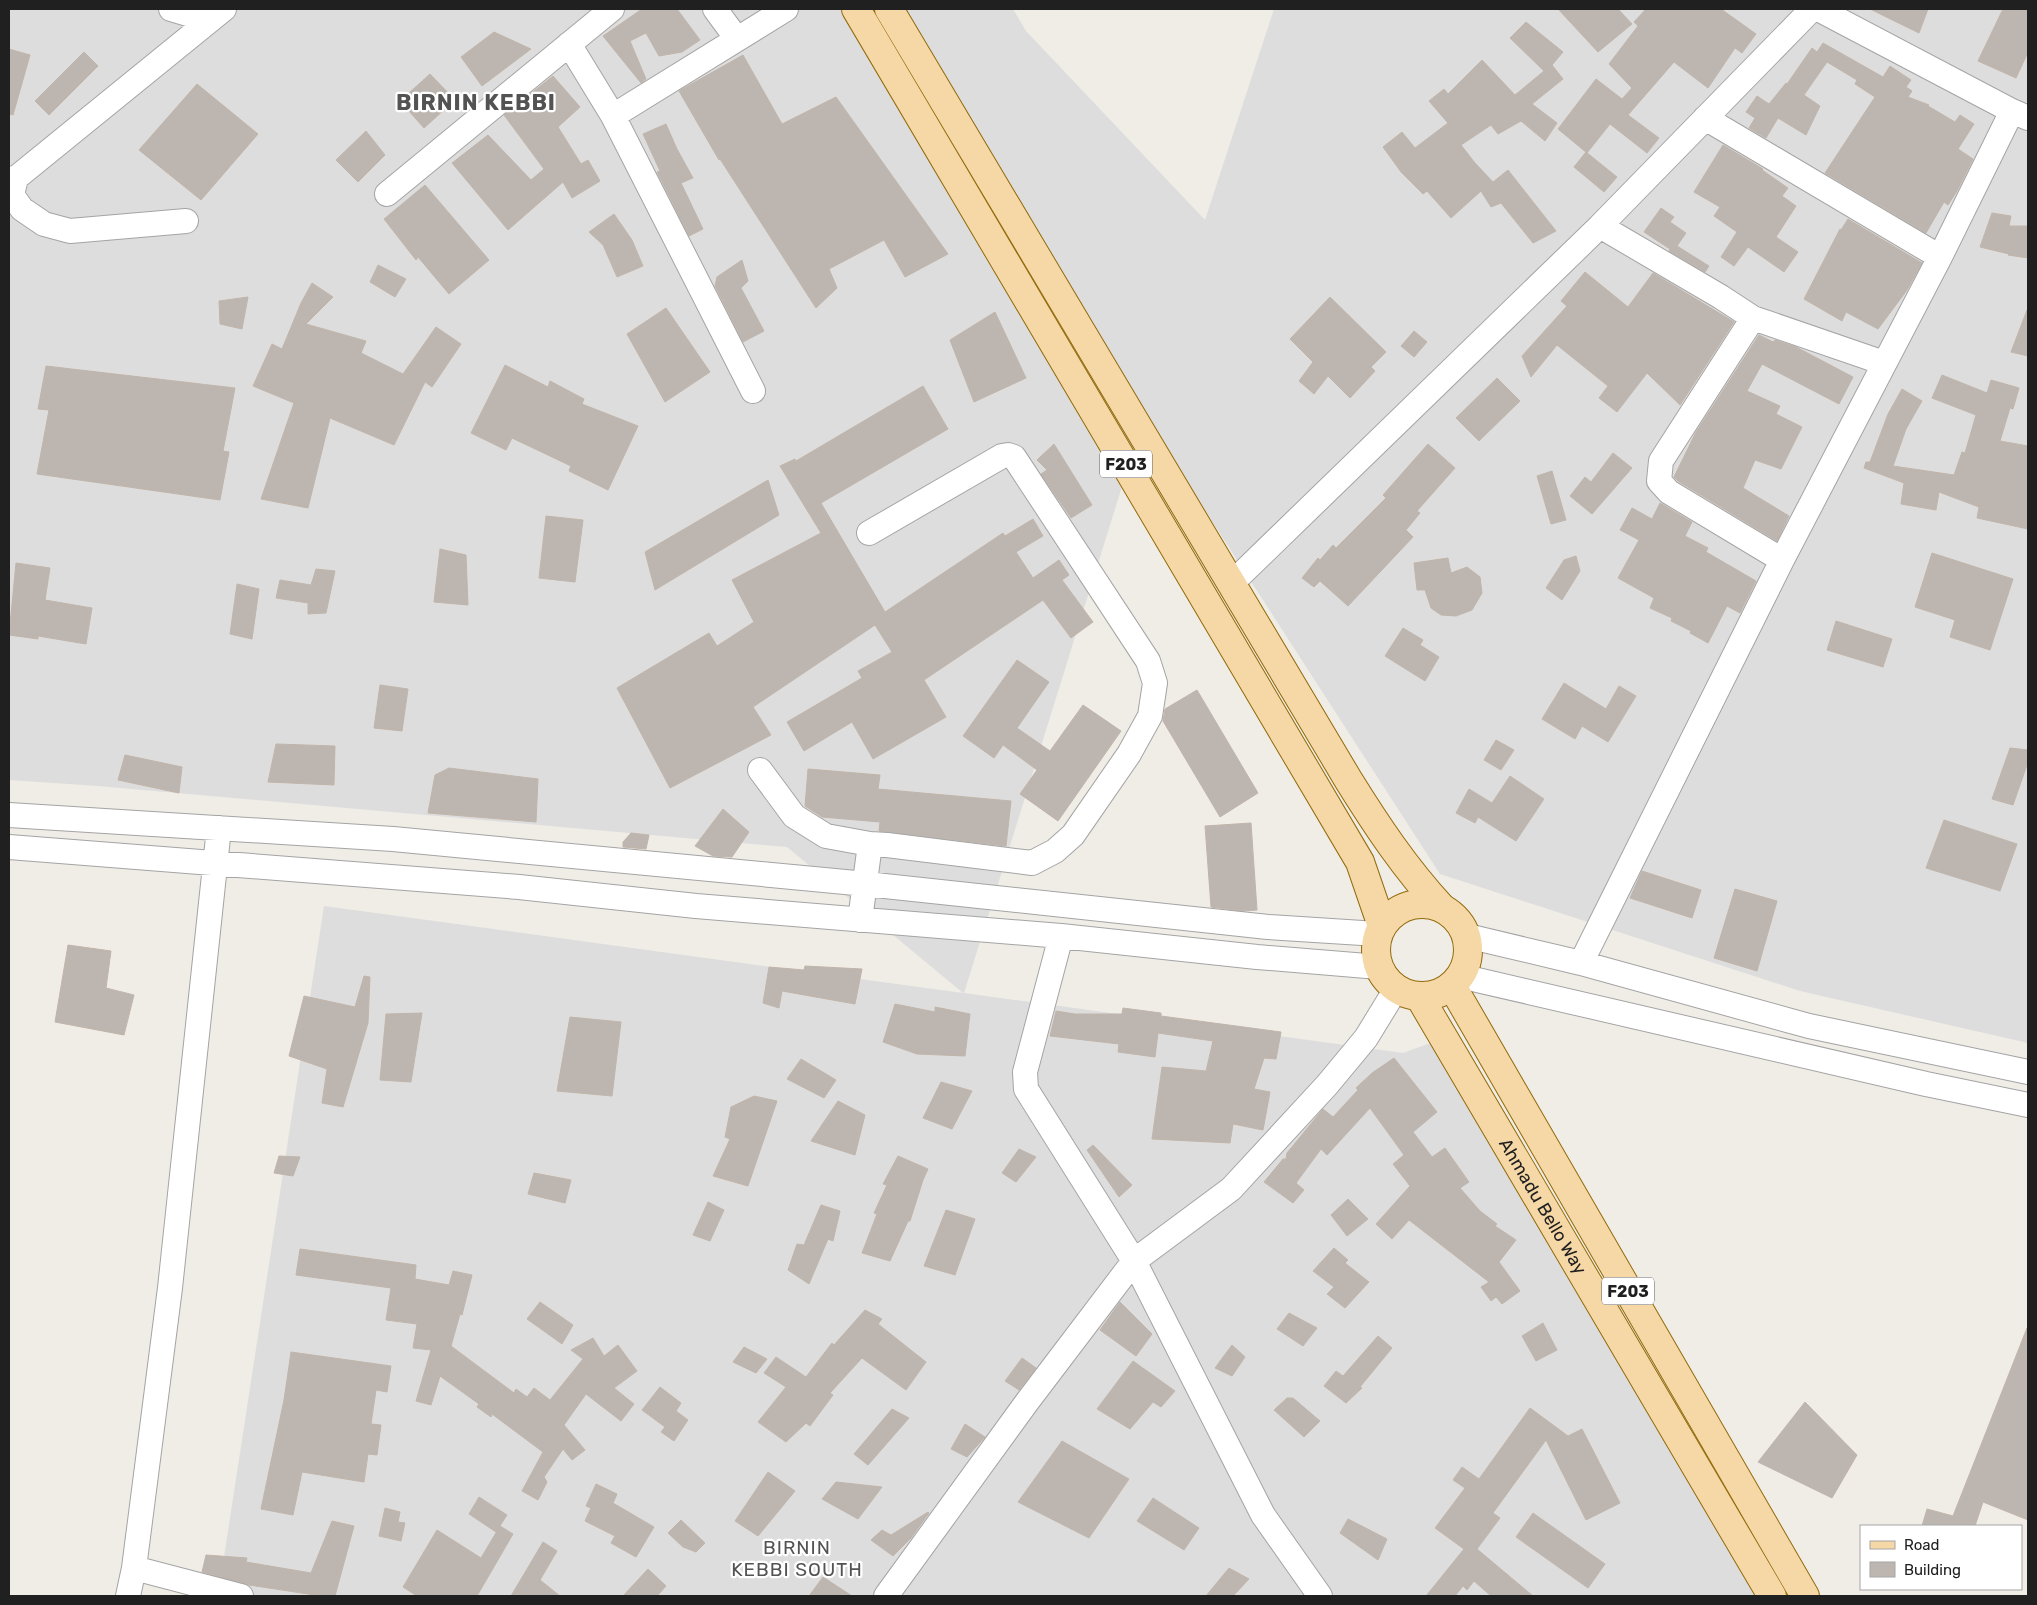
<svg xmlns="http://www.w3.org/2000/svg" width="2037" height="1605" font-family="Rubik,sans-serif">
<style>
.residential{fill:#dedddd}
.building{fill:#bdb6b0;stroke:#c1b5aa}
.lines{fill:none;stroke-linecap:round;stroke-linejoin:round}
.minor-casing{stroke:#a4a4a4;stroke-width:26}
.major-casing{stroke:#916b0a;stroke-width:30}
.minor{stroke:#fff;stroke-width:24}
.major{stroke:#f6d7a6;stroke-width:28}
.labels{text-anchor:middle;dominant-baseline:central;stroke-width:4.5;stroke-linejoin:round;paint-order:stroke}
.shield{fill:#fff;stroke:#636363;stroke-width:1}
.shield-label{font-size:16px;font-weight:bold;fill:#202020}
.street-label{font-size:18px;fill:#202020;stroke:#fff}
.neighbourhood-label{font-size:19px;letter-spacing:1px;fill:#535353;stroke:#fff}
.district-label{font-size:22px;font-weight:bold;letter-spacing:1px;fill:#535353;stroke:#fff}
</style>
<rect width="100%" height="100%" fill="#f0ede7"/>
<path class="residential" d="M9 9H1013L1026 31 1205 220 1274 9H2028V1043L1800 991 1440 874 1144 416 964 993 1403 1053 1458 1033 1785 1596H218L324 906 963 993 787 847 98 786 9 780Z"/>
<path class="building" d="M642 9H677L700 40 682 52 659 56 646 33 630 41 646 79 641 83 603 36Z
M1558 9H1618L1632 24 1598 52Z
M1646 9H1721L1756 34 1742 53 1735 48 1708 88 1674 62 1628 115 1659 138 1647 153 1610 124 1587 153 1558 129 1596 79 1622 99 1632 88 1609 64 1638 26 1634 22Z
M1870 9H1928L1919 33Z
M2003 9H2028V52L2016 78 1978 61Z
M1526 22 1563 52 1552 65 1563 79 1532 104 1557 123 1545 141 1521 121 1498 134 1491 125 1461 145 1475 163 1493 182 1508 170 1556 231 1533 243 1501 203 1491 207 1481 191 1451 218 1427 191 1423 194 1401 172 1383 147 1402 132 1415 148 1448 123 1429 101 1444 89 1448 94 1482 60 1515 95 1544 71 1510 38Z
M494 32 531 49 482 86 461 57Z
M1823 43 1883 77 1890 66 1911 80 1906 87 1912 91 1908 97 1929 105 1928 106 1955 122 1960 115 1974 124 1958 149 1973 159 1957 191 1948 205 1944 202 1926 233 1825 173 1875 97 1855 84 1857 80 1827 62 1804 95 1820 106 1806 135 1778 118 1766 138 1749 128 1755 118 1746 112 1757 96 1769 104 1786 83 1787 84 1812 48 1817 52Z
M9 49 30 55 13 115 9 114Z
M84 52 98 66 49 115 35 101Z
M743 55 782 124 836 97 948 254 905 277 884 240 829 269 837 288 816 308 720 159 719 160 679 91Z
M430 74 455 100 424 128 400 101Z
M553 76 580 107 558 127 581 164 588 160 600 181 572 198 563 182 508 230 452 163 488 135 531 180 544 169 504 115Z
M197 84 258 134 201 200 139 150Z
M666 124 677 149 693 178 681 183 703 229 689 236 657 172 660 171 643 134Z
M366 131 385 155 358 182 336 160Z
M1723 145 1763 169 1762 170 1788 188 1782 196 1796 206 1776 237 1798 252 1784 272 1748 247 1734 266 1721 257 1737 232 1714 216 1720 207 1694 192Z
M1586 152 1617 177 1604 192 1574 167Z
M425 185 489 260 449 294 418 257 416 260 384 219Z
M1661 208 1674 217 1670 222 1686 233 1677 246 1709 266 1705 272 1669 251 1670 249 1644 232Z
M1992 213 2011 216 2009 226H2028V258L2008 255 2009 254 1980 247Z
M614 214 632 240 643 266 617 277 603 245 589 232Z
M1848 219 1922 263 1907 290 1878 329 1846 312 1842 321 1804 299 1840 229 1841 230Z
M742 260 748 281 741 288 764 331 743 342 715 286 717 277Z
M378 265 406 279 395 297 370 282Z
M1585 272 1628 307 1653 273 1734 322 1680 405 1647 373 1617 412 1599 398 1608 386 1557 345 1531 377 1522 356 1567 306 1561 301Z
M312 283 333 297 306 324 366 341 361 353 403 374 436 327 461 344 432 387 425 382 394 445 330 418 308 508 261 499 294 403 253 386 272 344 282 349 301 303Z
M248 297 242 329 220 324 219 301Z
M1330 297 1386 352 1371 367 1375 371 1350 398 1328 376 1314 394 1299 381 1313 362 1290 339Z
M666 308 710 372 665 402 627 334Z
M2027 310H2028V356L2011 352Z
M995 312 1026 378 974 402 950 340Z
M1414 331 1427 342 1414 357 1401 346Z
M1759 335 1773 342 1775 340 1796 347 1853 377 1839 404 1762 364 1747 391 1780 406 1776 414 1802 427 1781 469 1755 460 1743 488 1789 516 1777 541 1678 481 1674 477 1696 432Z
M505 365 548 387 550 381 584 399 582 404 638 426 608 490 569 471 571 466 512 438 506 450 471 433Z
M46 366 235 388 223 451 229 452 220 500 37 474 49 410 38 409Z
M1942 375 1987 393 1991 380 2019 388 2013 409 2010 408 2000 441 2028 446V529L1977 518 1979 507 1939 492 1936 510 1901 504 1904 483 1864 468 1866 462H1870L1888 414 1902 389 1922 401 1906 429 1893 466 1954 475 1962 452 1965 453 1976 415 1932 398Z
M1497 378 1520 401 1479 441 1456 418Z
M923 386 948 429 821 503 885 612 1003 533 1005 536 1033 519 1043 536 1016 552 1033 578 1059 560 1069 575 1062 580 1093 622 1071 638 1043 600 924 680 946 717 873 759 852 722 804 751 787 722 862 678 858 671 892 652 875 625 753 707 771 735 670 788 617 688 709 633 717 646 754 622 732 580 821 533 780 466 795 459 796 461Z
M1054 444 1092 505 1071 518 1041 474 1047 470 1037 460Z
M1428 444 1455 468 1417 511 1420 513 1406 530 1413 537 1348 606 1320 581 1314 587 1302 578 1318 558 1320 560 1333 545 1336 548 1386 498 1383 495Z
M1613 453 1632 468 1592 514 1570 496 1585 477 1591 482Z
M1552 471 1566 520 1551 524 1537 476Z
M768 480 779 515 655 590 645 552Z
M1660 503 1692 522 1685 536 1708 548 1706 552 1756 581 1740 613 1727 606 1708 643 1690 633 1691 631 1671 621 1672 618 1650 608 1654 598 1618 578 1639 540 1620 530 1632 508 1652 519Z
M546 516 583 520 575 582 539 578Z
M440 549 466 555 468 605 434 602Z
M1932 553 2013 579 1990 650 1950 637 1955 620 1915 607Z
M1576 556 1580 571 1562 600 1546 588 1564 560Z
M1448 558 1451 573 1467 567 1480 577 1482 593 1472 610 1456 616 1441 615 1431 608 1425 590H1417L1414 563Z
M16 563 50 568 45 600 92 608 86 644 38 636V639L9 635Z
M316 569 335 571 326 613 308 614V603L276 598 280 580 311 585Z
M237 584 259 589 252 639 230 634Z
M1836 621 1892 639 1883 667 1827 650Z
M1403 628 1423 640 1420 645 1439 657 1425 681 1385 656Z
M1017 660 1049 682 1017 728 1050 751 1083 705 1121 731 1058 821 1020 794 1037 770 1003 745 994 758 963 736Z
M1564 683 1606 709 1619 686 1636 696 1608 742 1582 726 1575 739 1542 719Z
M380 685 408 689 402 731 374 728Z
M1197 690 1258 793 1220 817 1163 721 1165 709Z
M1496 740 1514 750 1501 770 1484 760Z
M276 744 335 746 334 785 268 782Z
M2010 748 2028 750V762L2013 805 1992 799Z
M125 755 182 767 179 793 118 780Z
M449 768 538 779 536 822 428 813 435 775Z
M808 769 880 775 878 789 1011 801 1006 846 879 831 880 822 822 817 805 806Z
M1510 776 1544 799 1516 841 1478 817 1475 823 1456 813 1469 789 1492 803Z
M723 809 749 832 732 857 713 856 695 846Z
M1944 820 2017 844 2000 891 1926 868Z
M1251 823 1257 910 1243 911 1211 907 1205 826Z
M631 833 649 835 646 849 623 847V842Z
M1642 871 1701 890 1692 918 1630 898Z
M1735 889 1777 901 1757 971 1714 958Z
M68 945 111 951 106 988 134 995 124 1035 55 1022Z
M805 966 862 969 855 1004 782 991 779 1008 763 1003 769 967 804 970Z
M364 976 370 977 368 1023 343 1107 322 1103 327 1069 289 1056 304 996 355 1007Z
M895 1004 935 1012V1007L970 1014 965 1056 917 1054 883 1042Z
M1123 1008 1161 1013V1016L1281 1032 1276 1059 1264 1058 1254 1089 1270 1092 1263 1130 1233 1124 1230 1143 1152 1139 1162 1067 1206 1071 1213 1041 1158 1033 1155 1057 1118 1052 1119 1044 1050 1036 1056 1011 1075 1014H1122Z
M422 1013 411 1082 380 1080 386 1014Z
M570 1017 621 1022 612 1096 557 1091Z
M1394 1058 1437 1112 1413 1132 1432 1157 1445 1148 1469 1182 1460 1188 1480 1211 1497 1224 1495 1226 1516 1240 1499 1262 1520 1291 1502 1304 1496 1297 1491 1301 1481 1287 1489 1282 1409 1220 1392 1239 1376 1224 1410 1186 1393 1164 1404 1155 1370 1108 1327 1155 1321 1149 1296 1183 1304 1190 1293 1203 1264 1182 1283 1159H1286L1287 1153 1323 1109 1333 1117 1358 1090 1356 1088 1372 1073Z
M801 1059 836 1080 824 1098 787 1079Z
M941 1082 972 1091 952 1129 923 1118Z
M754 1096 777 1101 748 1186 713 1176 730 1139 725 1137 731 1107Z
M838 1101 865 1115 855 1155 811 1141Z
M1093 1145 1132 1185 1119 1197 1087 1150Z
M1019 1149 1036 1157 1016 1182 1002 1173Z
M279 1156 300 1157 293 1176 274 1173Z
M898 1156 928 1169 923 1180 910 1221H908L890 1261 862 1253 877 1214 874 1213 887 1185 883 1184Z
M534 1173 571 1180 565 1203 528 1194Z
M1348 1199 1368 1219 1347 1236 1331 1215Z
M708 1202 724 1210 710 1241 693 1235Z
M821 1205 840 1211 833 1241 828 1239 809 1284 788 1270 797 1244 804 1245Z
M946 1210 975 1219 955 1275 924 1266Z
M1334 1248 1348 1260 1345 1263 1369 1282 1345 1308 1327 1294 1334 1287 1313 1271Z
M300 1249 416 1265 415 1279 449 1285 453 1271 472 1275 462 1315 460 1314 451 1346 514 1393 516 1389 527 1397 534 1388 550 1400 583 1359 571 1350 593 1338 604 1356 618 1345 637 1371 614 1388 634 1404 621 1421 586 1394 564 1425 585 1450 572 1460 563 1449 544 1477 547 1482 538 1500 522 1491 543 1452 492 1414 491 1417 477 1407 479 1404 440 1376 431 1405 416 1401 431 1350 413 1348 417 1324 386 1320 391 1288 296 1275Z
M540 1302 573 1325 562 1344 527 1319Z
M1120 1302 1152 1334 1136 1356 1100 1330Z
M865 1310 882 1319 878 1324 926 1362 906 1390 862 1358 830 1393 833 1395 810 1426 806 1423 786 1442 758 1422 786 1387 764 1373 776 1357 806 1377 832 1343 834 1345Z
M1289 1313 1317 1328 1303 1346 1277 1329Z
M1543 1323 1557 1350 1536 1361 1522 1336Z
M2027 1328 2028 1520 1983 1502 1975 1526H1922L1927 1509 1953 1516Z
M1378 1336 1392 1348 1360 1387 1362 1388 1346 1403 1324 1386 1336 1371 1343 1376Z
M1232 1345 1245 1357 1232 1376 1215 1368Z
M744 1347 767 1359 756 1373 733 1362Z
M291 1352 391 1366 387 1392 376 1390 371 1424 381 1425 377 1455 368 1454 364 1482 302 1472 293 1515 261 1509 284 1400Z
M1022 1358 1036 1368 1019 1390 1005 1381Z
M1133 1361 1175 1391 1161 1407 1153 1402 1130 1429 1097 1409Z
M660 1387 681 1403 676 1411 688 1420 674 1441 661 1432 665 1427 642 1410Z
M1287 1398H1293L1320 1421 1304 1437 1274 1410Z
M1805 1402 1857 1455 1832 1498 1758 1462Z
M1530 1408 1568 1436 1582 1429 1620 1503 1586 1520 1546 1440 1493 1513 1500 1518 1477 1549 1533 1596H1491L1474 1581 1467 1590 1463 1586 1455 1596H1426L1464 1549 1435 1528 1465 1488 1453 1480 1462 1467 1479 1479Z
M892 1409 909 1418 868 1465 854 1454Z
M965 1424 985 1437 967 1457 951 1449Z
M1062 1441 1129 1479 1089 1538 1018 1502Z
M768 1472 795 1491 758 1536 735 1521Z
M836 1482 882 1487 858 1519 822 1499Z
M596 1484 617 1494 613 1503 654 1527 636 1557 611 1543 615 1536 585 1521 591 1508 586 1506Z
M479 1497 507 1515 496 1532 469 1514Z
M1153 1498 1199 1528 1184 1550 1137 1521Z
M385 1508 400 1512 398 1522 405 1523 401 1541 379 1536Z
M928 1512 929 1513 911 1538 893 1556 871 1540 882 1530 891 1535Z
M1533 1513 1605 1564 1588 1588 1516 1537Z
M1348 1519 1387 1539 1378 1560 1340 1533Z
M681 1520 705 1543 696 1552 683 1547 668 1533Z
M332 1521 354 1526 335 1596H321L249 1585 202 1572 206 1555 247 1558 246 1562 311 1573Z
M500 1526 513 1534 477 1596H417L403 1587 437 1530 481 1558Z
M543 1542 557 1551 540 1580 560 1596H511Z
M1229 1568 1249 1579 1233 1596H1206Z
M648 1569 666 1586 657 1596H623Z
M823 1577 852 1596H809Z"/>
<g class="lines">
<g class="minor-casing">
<path id="minor" d="M171 9 208 20
M715 9 737 39
M1818 9 2012 111 2028 118
M569 44 613 116
M1705 118 1940 257
M16 178 12 195 22 209 44 224 70 231 186 221
M9 179 16 178 224 9
M387 194 612 9
M1600 226 1721 297 1753 318 1884 363
M1753 318 1661 461 1659 481 1669 492 1782 560
M753 391 613 116 786 9
M1231 584 1600 226 1812 9
M760 770 794 816 826 836 870 844
M9 815 393 839 866 884 1268 927 1378 934
M9 847 519 887 696 906 1061 936 1257 957 1379 967
M860 920 870 844 887 845 1032 863 1055 851 1073 835 1129 754 1150 716 1155 683 1148 661 1014 457 1008 455 1002 456 869 533
M1061 936 1025 1072 1026 1089 1134 1261 1263 1515 1320 1596
M1467 936 1581 963 1809 1026 2028 1072
M1581 963 1782 560 1940 257 2012 111
M1460 976 1926 1084 2028 1105
M134 1568 241 1596
M128 1596 134 1568 170 1288 219 828
M886 1596 1027 1402 1134 1261 1231 1189 1327 1085 1366 1038 1396 989"/>
</g>
<g class="major-casing">
<g id="major">
<path d="M856 9 1360 862 1382 926"/>
<path d="M889 9 1349 781C1377 826 1405 868 1441 907"/>
<circle cx="1422" cy="950" r="46"/>
<path d="M1452 986 1805 1596"/>
<path id="s1" d="M1419 996 1772 1596"/>
</g>
</g>
<use href="#minor" class="minor"/>
<use href="#major" class="major"/>
</g>
<g class="labels">
<g class="shield">
<rect x="1100" y="450.5" width="52" height="27" rx="4"/>
<rect x="1602" y="1277.5" width="52" height="27" rx="4"/>
</g>
<g class="shield-label">
<text x="1126" y="464">F203</text>
<text x="1628" y="1291">F203</text>
</g>
<g class="street-label">
<text stroke="none"><textPath href="#s1" startOffset="244">Ahmadu Bello Way</textPath></text>
</g>
<g class="neighbourhood-label">
<text x="797" y="1547">BIRNIN<tspan x="797" dy="22">KEBBI SOUTH</tspan></text>
</g>
<g class="district-label">
<text x="476" y="102">BIRNIN KEBBI</text>
</g>
</g>
<rect width="2037" height="1605" fill="none" stroke="#202020" stroke-width="20"/>
<rect x="1860" y="1525" width="162" height="65" fill="#ffffff" stroke="#a6a6a6"/>
<rect x="1870" y="1541" width="25" height="8" fill="#f6d7a6" stroke="#a6a6a6"/>
<text x="1904" y="1550" font-size="15" fill="#202020">Road</text>
<rect x="1870" y="1562" width="25" height="15" fill="#bdb6b0" stroke="#a6a6a6"/>
<text x="1904" y="1575" font-size="15" fill="#202020">Building</text>
</svg>
